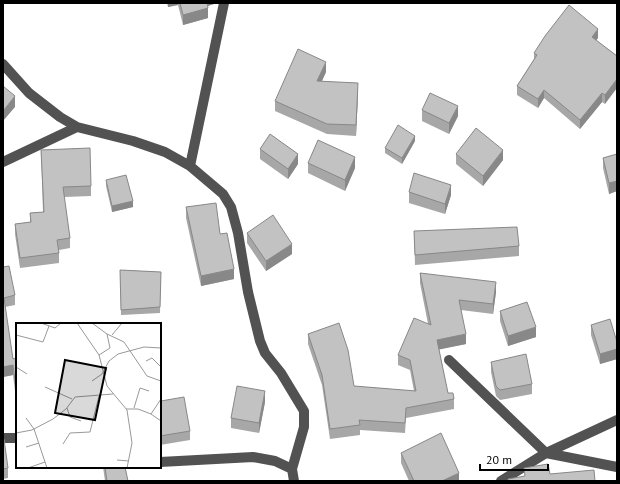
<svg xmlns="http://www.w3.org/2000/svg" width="620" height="484" font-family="'PT Sans',sans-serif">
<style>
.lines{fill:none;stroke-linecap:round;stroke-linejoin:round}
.minor{stroke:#525252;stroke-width:10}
.wall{fill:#a7a7a7}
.shaded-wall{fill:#888}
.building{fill:#c2c2c2;stroke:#888}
.inset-road{fill:none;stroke:#999;stroke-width:1}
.view{fill:#000;fill-opacity:0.15;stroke:#000;stroke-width:2}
.inset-edge{fill:none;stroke:#000;stroke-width:2}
</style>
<rect width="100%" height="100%" fill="#fff"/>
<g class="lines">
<path class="minor" d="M3 64 29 93 60 117 77 127 133 141 165 152 190 166 223 194 231 207 238 233 248 292 260 341 265 353 281 373 304 411V427L292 469 294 481
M3 162 77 127
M190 166 224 3
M449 360 546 453 617 467
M3 438H17
M160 462 253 457 275 461 292 469
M501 481 546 453 617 420"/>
</g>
<path class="wall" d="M167 3H217L207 6 208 18 183 25 178 5 168 7Z
M598 38 596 40 617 56 605 104 602 102 580 129 544 98 538 108 517 95V86L534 59V53Z
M326 72 322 81 358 93 356 136 327 134 275 111V101Z
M422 110 458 116 449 134 422 121Z
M415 141 402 164 385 153V148Z
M260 149 298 164 288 179 260 159Z
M41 150 91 186V196L64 197 70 238V248L59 250V263L20 268 15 234V224L30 222V213L43 212Z
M456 154 503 160 483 186 456 164Z
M617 154V191L609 194 603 168V158Z
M308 163 355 168 345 191 308 173Z
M106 180 133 207 112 212 106 186Z
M409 192 451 195 445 214 409 203Z
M186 207 234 279 201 286 186 218Z
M414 231 519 246V256L415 265Z
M247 233 292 254 266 271 247 243Z
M3 267 15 295V305L5 307 13 359 17 358V399H16L13 375 3 377Z
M120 270 161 272 160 313 121 315Z
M420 273 496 292 493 314 461 310 466 344 439 349 448 393 454 399V409L406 418 405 433 360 430V435L330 439 322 385 308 344V334L354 386 414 391 410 370 398 365V355L428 324 420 283Z
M500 311 536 337 508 346 500 321Z
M591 325 617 342V359L600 364 591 335Z
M491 362 532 384V394L500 400 496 396 491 372Z
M160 398 161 401 190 431V440L160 445Z
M265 402 259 433 231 428V418Z
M3 439 8 468V478L3 479Z
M401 453 459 481H409L401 463Z
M103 467H125L128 481H105Z"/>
<path class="shaded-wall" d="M168 3H178V5L168 7Z
M205 3H217L205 7Z
M208 8V18L183 25V15Z
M598 29V38L592 46V37Z
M326 62V72L317 91V81Z
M617 79V88L605 104V95Z
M358 83V93L356 136V125Z
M544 90V98L538 108V99Z
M602 93V102L580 129V120Z
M15 96V107L3 121V111Z
M458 106V116L449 134V123Z
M415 136V141L402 164V158Z
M503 150V160L483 186V176Z
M298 154V164L288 179V169Z
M355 157V168L345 191V180Z
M617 181V191L609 194V183Z
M451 185V195L445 214V204Z
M133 201V207L112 212V206Z
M292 244V254L266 271V261Z
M234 269V279L201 286V276Z
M496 282V292L493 314V304Z
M536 327V337L508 346V336Z
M466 334V344L437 350V340Z
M617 349V359L600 364V354Z
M13 365V375L3 377V367Z
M265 391V402L259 433V423Z
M459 473V481H442Z"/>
<path class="building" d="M180 3H207L208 8 183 15Z
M569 5 598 29 592 37 617 56V79L605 95 602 93 580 120 544 90 538 99 517 86 537 55 534 53 545 36Z
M298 49 326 62 317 81 358 83 356 125 327 124 275 101Z
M3 86 15 96 3 111Z
M430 93 458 106 449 123 422 110Z
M398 125 415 136 402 158 385 148Z
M476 128 503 150 483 176 456 154Z
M270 134 298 154 288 169 260 149Z
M318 140 355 157 345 180 308 163Z
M90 148 91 186 63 187 70 238 57 240 59 253 20 258 15 224 31 222 30 213 44 212 41 150Z
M617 154V181L609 183 603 158Z
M414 173 451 185 445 204 409 192Z
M126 175 133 201 112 206 106 180Z
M216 203 220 234 227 233 234 269 201 276 186 207Z
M273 215 292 244 266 261 247 233Z
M517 227 519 246 415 255 414 231Z
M9 266 15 295 4 298 13 359 17 358V389H16L13 365 3 367V267Z
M120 270 161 272 160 307 121 310Z
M420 273 496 282 493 304 459 300 466 334 437 340 448 393H453L454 399 406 408 405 423 359 420 360 425 330 429 322 375 308 334 339 323 348 350 354 386 416 391 410 360 398 355 414 318 431 325Z
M527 302 536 327 508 336 500 311Z
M610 319 617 342V349L600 354 591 325Z
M526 354 532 384 500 390 496 386 491 362Z
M237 386 265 391 259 423 231 418Z
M184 397 190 431 160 436V398L161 401Z
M441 433 459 473 442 481H414L401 453Z
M3 439H4L8 468 3 469Z
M548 464 550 474 594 470 595 481H508V479L525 476 524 468Z
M105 467H125L128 481H107Z"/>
<g transform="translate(16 323)">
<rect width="145" height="145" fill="#fff"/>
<path class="inset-road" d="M25 0 39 5 45 0M61 0 83 32 91 63 111 87 116 120 111 145M76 0 91 11 108 19 131 53 145 58M0 12 27 19 33 3M96 12 106 0M83 32 94 25 91 11M130 38 136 35 145 44M0 44 11 51M76 58 86 51 93 38 102 31 128 24 145 25M29 64 56 76M51 85 54 94 65 98M118 85 124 65 133 68M110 86H122L135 91 145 98M135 91 145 76M10 95 18 106 31 145M0 110 16 107 37 96 50 86 59 74 97 71M47 121 54 110 74 109 83 73M10 124 23 120M101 137 113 138M12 145 29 139"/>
<path class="view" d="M49 37 90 45 79 97 39 90Z"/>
<rect width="145" height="145" class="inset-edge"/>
</g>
<rect width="620" height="484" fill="none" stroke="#000000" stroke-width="8"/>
<path d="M480 464v6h68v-6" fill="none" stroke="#000000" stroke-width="2"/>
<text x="486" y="464" font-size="12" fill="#000000" stroke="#ffffff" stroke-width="3" paint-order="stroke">20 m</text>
</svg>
